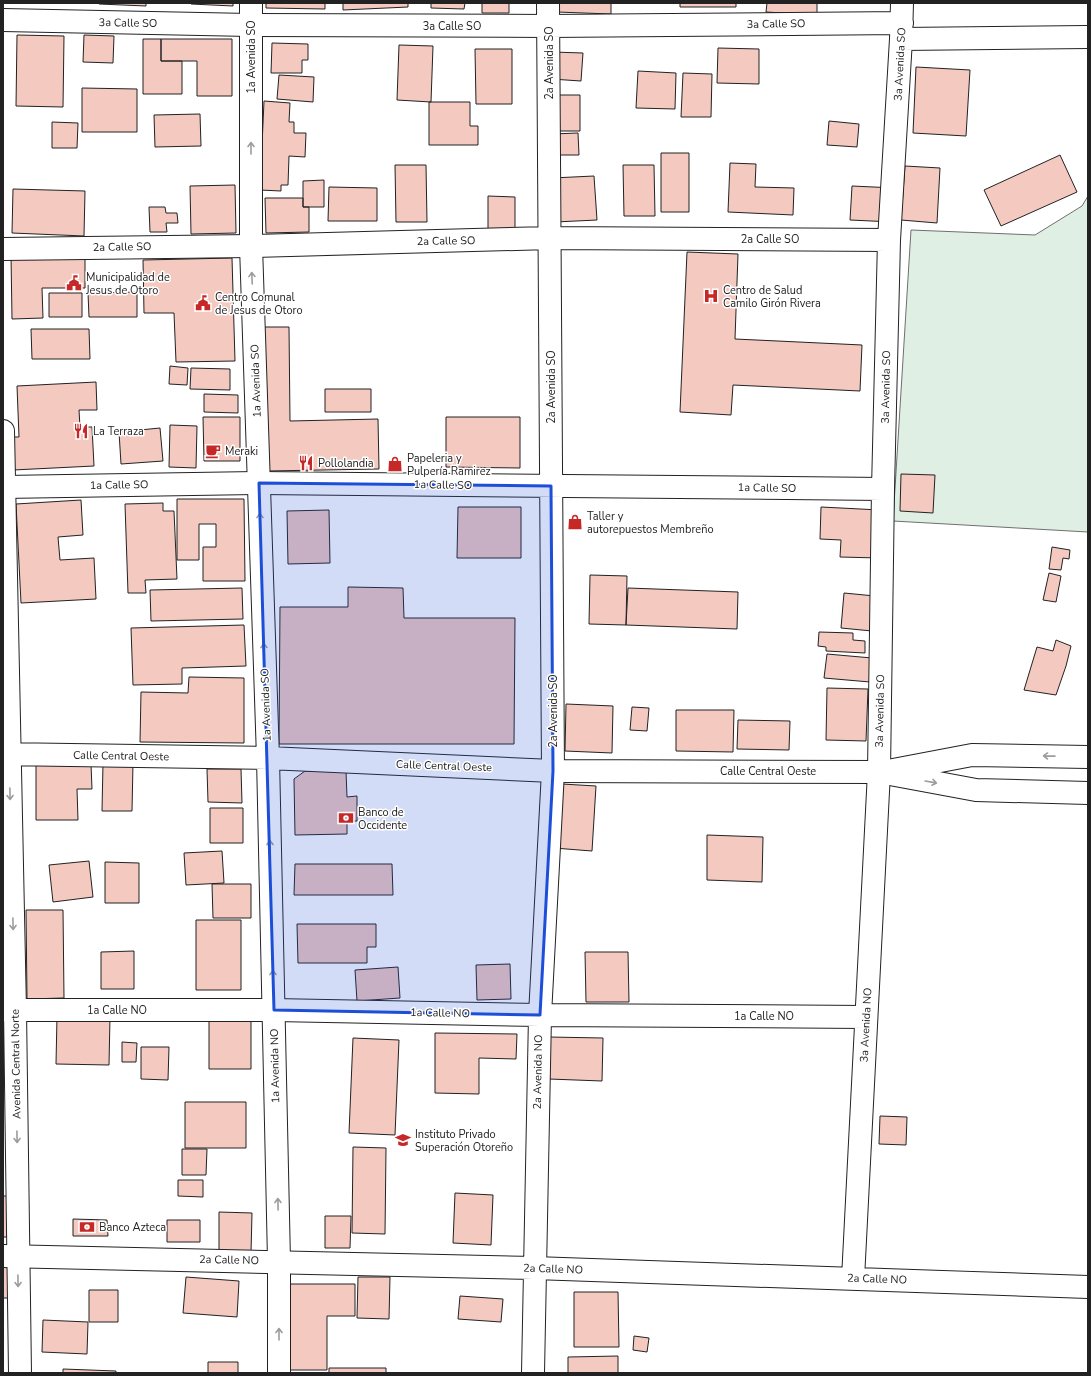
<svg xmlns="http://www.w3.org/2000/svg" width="1091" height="1376" font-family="'Nunito Sans',sans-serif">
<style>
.green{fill:#e0efe3;stroke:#6f6f6f}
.building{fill:#f3c9c0;stroke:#222}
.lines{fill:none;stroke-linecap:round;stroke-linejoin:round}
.street-casing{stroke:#222;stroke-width:24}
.secondary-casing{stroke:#222;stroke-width:24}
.street{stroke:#fff;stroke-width:22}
.secondary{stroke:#fff;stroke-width:22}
.oneway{stroke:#9c9c9c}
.marked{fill:#1d4ed8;fill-opacity:0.2;stroke:#1d4ed8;stroke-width:3;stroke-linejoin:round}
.labels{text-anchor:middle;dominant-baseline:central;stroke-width:3;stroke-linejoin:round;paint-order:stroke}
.street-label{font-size:11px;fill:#222;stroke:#fff}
.poi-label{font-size:11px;fill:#222;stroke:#fff;text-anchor:start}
</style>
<rect width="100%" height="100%" fill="#fff"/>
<path class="green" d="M1088 196V532L893 521 911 230 1035 235 1082 206Z"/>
<path class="building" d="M99 3H146V6L99 4Z
M191 3H233V6L191 4Z
M266 3H325V9L266 8Z
M343 3H408V7L343 10Z
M431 3H465L464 9 431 8Z
M482 3H509V13H482Z
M557 3H611V14L557 12Z
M680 3H736V7H680Z
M767 3H817V15L766 12Z
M17 35 64 36 63 107 16 106Z
M84 35 114 36 113 63 83 62Z
M143 39H161V61H182V94H143Z
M161 39H232V96H197V61H161Z
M272 43 308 44V60H302V73H271Z
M399 45 433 46 431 102 397 100Z
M718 48 759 49V84L717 83Z
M475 49H512V104H476Z
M552 52 583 53 581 81 551 79Z
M916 67 970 70 966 136 913 133Z
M638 71 676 73 675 109 636 108Z
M683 73 712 74 711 117H681Z
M279 75 314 77 313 102 277 99Z
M82 88 137 89V132H82Z
M553 95H580V131H553Z
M264 101 290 103 289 122H294V133H306L305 157 289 156 288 185H281V191L260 190Z
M429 102H470V126H478V145H429Z
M200 114 201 146 155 147 154 115Z
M829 121 859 124 857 147 827 145Z
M52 122 78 123 77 148H52Z
M578 133 579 155H552V134Z
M661 153H689V212H661Z
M1060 155 1077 192 1001 226 984 190Z
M730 163 756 164 755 187 794 188 793 215 728 212Z
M395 165H426L427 222H396Z
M623 165H654L655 216H624Z
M905 166 940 168 937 223 901 220Z
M594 176 597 220 555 222 552 178Z
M324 180V207H303V181Z
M235 185 236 233 191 234 190 186Z
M852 186 895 188 893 222 850 220Z
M329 187 377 188V221H328Z
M13 189 85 191 84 236 12 233Z
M488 196 515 197V229H488Z
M265 198H303V207H309V232L266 233Z
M149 207H165L166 213H177L178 223H166L167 232H150Z
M687 252 738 254 735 339 862 345 860 391 733 385 731 415 680 412Z
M85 254V288H42L43 318 12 319 11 255Z
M232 258 235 361 176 362 174 313H144L143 260Z
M137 292V317H89L88 293Z
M49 293H82V317H49Z
M264 327H289L290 421 378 419 379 469 267 471Z
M31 329H89L90 359H32Z
M170 366 188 368 187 385 169 384Z
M191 368 230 369V390L190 389Z
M96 382 97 410H79L80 427H92L94 466 13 470 11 437H19L17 386Z
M325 389H371V412H325Z
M204 394 238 395V413L204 412Z
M203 417H240V461H204Z
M446 417H520V468L446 467Z
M170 425 197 426 196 468 169 467Z
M160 428 163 461 121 464 119 432Z
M901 474 935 475 933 513 900 511Z
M177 499H244L245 581H203V547H216V524H199V560H177Z
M81 500 83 535 58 537 60 560 94 558 96 599 21 603 16 504Z
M163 503V511H174L177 579 145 580 146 593H128L125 504Z
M458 507H521V558H457Z
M821 507 880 510 879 558 840 557 841 540 820 539Z
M329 510 330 563 288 564 287 511Z
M1052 547 1070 550 1069 559 1063 558 1061 570 1049 569Z
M1049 573 1061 576 1056 602 1043 600Z
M590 575 627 576 626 625 589 624Z
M348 587 403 588 404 618H515L514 744H279L280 607H348Z
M242 588 243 619 151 621 150 590Z
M628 588 738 592 737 629 626 625Z
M844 593 875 596 872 631 841 628Z
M244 625 246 666 182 668V684L133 685 131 628Z
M819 632 853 633V640L865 641V653L826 651V647L818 646Z
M1056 640 1071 646 1066 666 1056 695 1024 690 1037 647 1053 651Z
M827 654 872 658 870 682 824 678Z
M189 677 244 678V743L140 742 141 692 188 693Z
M827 688 868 689 866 741 826 740Z
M566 704 613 706 612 753 565 751Z
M632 707 649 708 647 731 630 730Z
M676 710H734L733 752 676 751Z
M738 720 790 721 789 750 737 749Z
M103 763H133L132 811H102Z
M36 764H91L92 789H77L78 820H36Z
M207 769H241L242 803 208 802Z
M305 771H346L347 797 357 796V821H347V834L295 835 294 779Z
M545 783 596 786 592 851 541 847Z
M210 808H243V843H210Z
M707 835 763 837 762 882 707 880Z
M222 851 224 883 186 885 184 853Z
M89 861 93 897 53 902 49 865Z
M105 862 139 863V903H105Z
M295 864H392L393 895H294Z
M212 884H251V918H213Z
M26 910H63L64 998 27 999Z
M196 920H241V990H196Z
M297 924H376V947H367V963H298Z
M134 951V989H101V952Z
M585 952H628L629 1002H586Z
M510 964 511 999 477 1000 476 965Z
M398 967 400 998 357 1001 355 970Z
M57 1016 110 1017 109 1065 56 1064Z
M209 1018H251V1069H209Z
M435 1033 517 1034 516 1059 479 1058V1094L435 1093Z
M549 1037 603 1038 602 1081 549 1079Z
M353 1038 399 1040 395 1135 349 1133Z
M122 1042 137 1043 136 1062H122Z
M141 1047H169L168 1080 141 1079Z
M185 1102H246V1148H185Z
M880 1116 907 1117 906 1145 879 1144Z
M353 1147 386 1148 385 1234 352 1233Z
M182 1149H207L206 1175H182Z
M178 1180H203V1197L178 1196Z
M455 1193 493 1195 491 1245 453 1243Z
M3 1196H7V1237H3Z
M219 1212 252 1213 251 1253 219 1252Z
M325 1216H351L350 1248H325Z
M73 1219 107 1220 108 1236H73Z
M167 1220H200V1242H167Z
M3 1262H8V1298H3Z
M186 1277 239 1281 237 1317 183 1313Z
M358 1277H390L389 1319 357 1318Z
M287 1284H355V1316H327V1370H287Z
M89 1290H118V1322H89Z
M574 1292H618L619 1347H574Z
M460 1296 503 1299 501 1322 458 1319Z
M43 1320 88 1322 87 1354 42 1352Z
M634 1336 649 1338 647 1352 633 1350Z
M618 1356V1373H568V1357Z
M208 1362H238V1373H208Z
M329 1368H386V1373H329Z
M63 1369 116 1371V1373H63Z"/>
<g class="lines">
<g class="street-casing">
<path id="street" d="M3 20 250 25 548 26 902 23
M901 39 1088 37
M3 249 251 246 550 238 889 240
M3 487 259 483 883 489
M3 1010H274L540 1015 866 1017
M3 1256 534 1268 1088 1287
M853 1279 879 772 883 489 889 240 901 39 902 3
M533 1373 540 1015 553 771 548 3"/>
</g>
<g class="secondary-casing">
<path id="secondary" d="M251 3V246L268 758 279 1261V1373
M3 431 15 1010 20 1373
M3 754 268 758 553 771 879 772 976 790 1088 793
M893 770 972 755 1088 757"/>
</g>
<use href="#street" class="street"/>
<use href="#secondary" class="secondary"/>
</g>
<defs><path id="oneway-shaft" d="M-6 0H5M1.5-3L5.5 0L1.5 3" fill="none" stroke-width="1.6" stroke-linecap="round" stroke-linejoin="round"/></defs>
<g class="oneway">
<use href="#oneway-shaft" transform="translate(251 148) rotate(-90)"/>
<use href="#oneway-shaft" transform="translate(252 278) rotate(-92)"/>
<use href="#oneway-shaft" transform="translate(260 519) rotate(-92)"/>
<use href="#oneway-shaft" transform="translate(264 649) rotate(-92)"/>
<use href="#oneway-shaft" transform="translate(1049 756) rotate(-179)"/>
<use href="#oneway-shaft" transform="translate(931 782) rotate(10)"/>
<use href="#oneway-shaft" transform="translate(10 794) rotate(89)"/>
<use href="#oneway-shaft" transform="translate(270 846) rotate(-91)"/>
<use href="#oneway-shaft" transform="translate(13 924) rotate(89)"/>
<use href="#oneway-shaft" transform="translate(273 976) rotate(-91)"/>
<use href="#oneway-shaft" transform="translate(17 1137) rotate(89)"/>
<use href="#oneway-shaft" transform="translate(278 1204) rotate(-91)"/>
<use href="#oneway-shaft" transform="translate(18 1281) rotate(89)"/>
<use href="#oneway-shaft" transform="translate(279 1334) rotate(-90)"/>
</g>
<path class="marked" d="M259 483 551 486 553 771 540 1015 274 1010Z"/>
<defs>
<g id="civic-bare" transform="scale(1.2)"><path d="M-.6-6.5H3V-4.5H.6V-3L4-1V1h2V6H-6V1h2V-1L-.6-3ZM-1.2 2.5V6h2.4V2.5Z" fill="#c62828" stroke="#fff" stroke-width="2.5" paint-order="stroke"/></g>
<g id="hospital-bare" transform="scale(1.2)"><path d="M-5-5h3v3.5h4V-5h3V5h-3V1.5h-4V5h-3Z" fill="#c62828" stroke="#fff" stroke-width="2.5" paint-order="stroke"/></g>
<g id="restaurant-bare" transform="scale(1.2)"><path d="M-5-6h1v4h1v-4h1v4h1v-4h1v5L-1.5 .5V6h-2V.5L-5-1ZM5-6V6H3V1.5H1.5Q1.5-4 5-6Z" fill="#c62828" stroke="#fff" stroke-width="2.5" paint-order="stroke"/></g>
<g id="cafe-bare" transform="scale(1.2)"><path d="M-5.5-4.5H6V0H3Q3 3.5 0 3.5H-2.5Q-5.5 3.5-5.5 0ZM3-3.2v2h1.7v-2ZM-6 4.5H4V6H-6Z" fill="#c62828" stroke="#fff" stroke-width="2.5" paint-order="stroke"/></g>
<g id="shop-bare" transform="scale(1.2)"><path d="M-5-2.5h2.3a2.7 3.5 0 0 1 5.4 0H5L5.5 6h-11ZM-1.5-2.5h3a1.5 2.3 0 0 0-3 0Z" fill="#c62828" stroke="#fff" stroke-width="2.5" paint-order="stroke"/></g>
<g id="bank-bare" transform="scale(1.2)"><path d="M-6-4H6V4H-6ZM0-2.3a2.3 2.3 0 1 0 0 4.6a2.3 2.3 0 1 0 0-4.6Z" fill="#c62828" stroke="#fff" stroke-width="2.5" paint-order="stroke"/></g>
<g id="school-bare" transform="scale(1.2)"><path d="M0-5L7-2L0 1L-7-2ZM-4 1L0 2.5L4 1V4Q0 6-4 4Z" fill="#c62828" stroke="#fff" stroke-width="2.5" paint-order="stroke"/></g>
</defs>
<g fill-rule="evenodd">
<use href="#civic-bare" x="74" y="283"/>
<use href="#hospital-bare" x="711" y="296"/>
<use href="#civic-bare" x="203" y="303"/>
<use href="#restaurant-bare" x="81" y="431"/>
<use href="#cafe-bare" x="213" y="451"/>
<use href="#restaurant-bare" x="306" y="463"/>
<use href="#shop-bare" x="395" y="464"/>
<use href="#shop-bare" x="575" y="522"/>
<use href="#bank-bare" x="346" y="818"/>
<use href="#school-bare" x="403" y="1140"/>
<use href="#bank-bare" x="87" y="1227"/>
</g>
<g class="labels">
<g class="street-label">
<text transform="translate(128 23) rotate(1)">3a Calle SO</text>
<text transform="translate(776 24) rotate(-1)">3a Calle SO</text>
<text x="452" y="26">3a Calle SO</text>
<text transform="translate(251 57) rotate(-90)">1a Avenida SO</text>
<text transform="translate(549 63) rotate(-90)">2a Avenida SO</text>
<text transform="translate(900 64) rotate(-87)">3a Avenida SO</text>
<text x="770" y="239">2a Calle SO</text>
<text transform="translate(446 241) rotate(-1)">2a Calle SO</text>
<text transform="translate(122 247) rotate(-1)">2a Calle SO</text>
<text transform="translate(256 381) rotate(-92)">1a Avenida SO</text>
<text transform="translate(551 387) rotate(-90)">2a Avenida SO</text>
<text transform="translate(886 387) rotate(-89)">3a Avenida SO</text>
<text transform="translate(119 485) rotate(-1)">1a Calle SO</text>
<text transform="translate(443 485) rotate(1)">1a Calle SO</text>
<text transform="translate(767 488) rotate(1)">1a Calle SO</text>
<text transform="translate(266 705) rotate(-92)">1a Avenida SO</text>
<text transform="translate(553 711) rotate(-90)">2a Avenida SO</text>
<text transform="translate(880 711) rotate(-89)">3a Avenida SO</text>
<text transform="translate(121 756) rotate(1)">Calle Central Oeste</text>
<text transform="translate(444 766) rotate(2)">Calle Central Oeste</text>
<text x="768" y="771">Calle Central Oeste</text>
<text x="117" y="1010">1a Calle NO</text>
<text transform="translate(440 1013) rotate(1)">1a Calle NO</text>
<text x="764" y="1016">1a Calle NO</text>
<text transform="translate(866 1025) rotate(-87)">3a Avenida NO</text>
<text transform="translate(16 1064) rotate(-91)">Avenida Central Norte</text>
<text transform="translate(275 1066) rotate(-91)">1a Avenida NO</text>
<text transform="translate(538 1072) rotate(-89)">2a Avenida NO</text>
<text transform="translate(229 1260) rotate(1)">2a Calle NO</text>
<text transform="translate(553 1269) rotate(2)">2a Calle NO</text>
<text transform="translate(877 1279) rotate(2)">2a Calle NO</text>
</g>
<g class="poi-label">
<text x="86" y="277">Municipalidad de<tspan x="86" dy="13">Jesus de Otoro</tspan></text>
<text x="723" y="290">Centro de Salud<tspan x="723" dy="13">Camilo Girón Rivera</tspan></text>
<text x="215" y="297">Centro Comunal<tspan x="215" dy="13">de Jesus de Otoro</tspan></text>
<text x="93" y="431">La Terraza</text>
<text x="225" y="451">Meraki</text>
<text x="407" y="458">Papeleria y<tspan x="407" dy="13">Pulpería Ramirez</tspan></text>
<text x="318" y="463">Pollolandia</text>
<text x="587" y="516">Taller y<tspan x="587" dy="13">autorepuestos Membreño</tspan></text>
<text x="358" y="812">Banco de<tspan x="358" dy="13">Occidente</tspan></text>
<text x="415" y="1134">Instituto Privado<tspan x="415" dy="13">Superación Otoreño</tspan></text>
<text x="99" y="1227">Banco Azteca</text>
</g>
</g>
<rect width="1091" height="1376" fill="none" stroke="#222222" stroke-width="8"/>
</svg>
